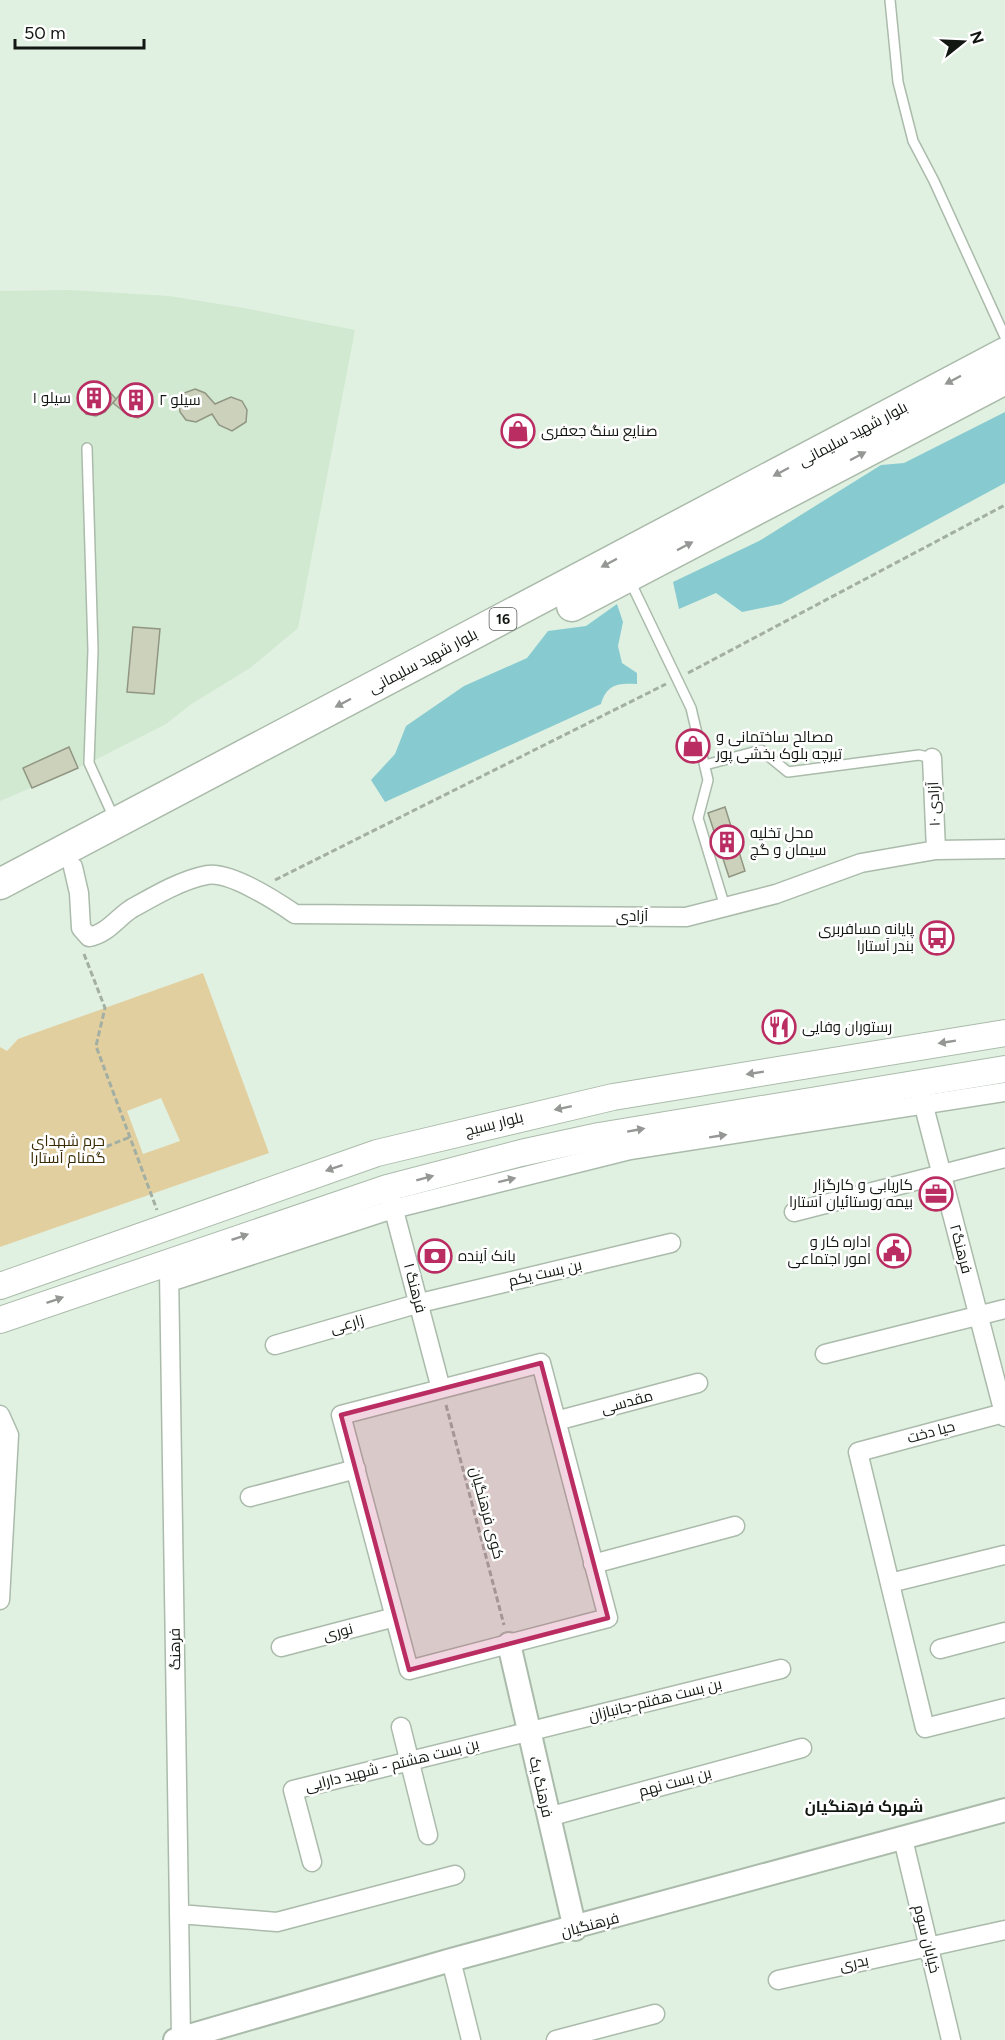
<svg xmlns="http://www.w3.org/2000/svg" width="1005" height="2040" font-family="Figtree,Cairo,sans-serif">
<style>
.built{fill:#d1e8d1}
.green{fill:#e2cfa0;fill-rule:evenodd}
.water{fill:#87cbd1}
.building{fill:#ccd1bc;stroke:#919682;stroke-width:1.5}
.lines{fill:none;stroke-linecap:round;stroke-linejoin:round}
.service-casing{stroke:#abbbab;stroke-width:12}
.minor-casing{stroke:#abbbab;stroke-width:21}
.tertiary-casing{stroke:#abbbab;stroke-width:26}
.secondary-casing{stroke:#abbbab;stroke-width:28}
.trunk-casing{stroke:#abbbab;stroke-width:33}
.path{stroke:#a2afa2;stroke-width:3;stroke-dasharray:6 3;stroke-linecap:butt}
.service{stroke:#fff;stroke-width:9}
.minor{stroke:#fff;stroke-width:18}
.tertiary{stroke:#fff;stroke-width:22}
.secondary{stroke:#fff;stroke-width:26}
.trunk{stroke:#fff;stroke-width:30}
.oneway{fill:#949794}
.marked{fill:#ba2d62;fill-opacity:0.2;stroke:#ba2d62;stroke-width:4.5;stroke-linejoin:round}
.labels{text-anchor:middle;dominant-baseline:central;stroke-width:5;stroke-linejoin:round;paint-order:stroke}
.shield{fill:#fff;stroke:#595d59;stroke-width:1.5}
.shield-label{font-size:14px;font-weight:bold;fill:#121712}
.poi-label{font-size:15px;fill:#121712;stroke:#fff;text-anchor:start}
.street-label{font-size:15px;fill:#121712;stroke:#fff}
.park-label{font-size:15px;fill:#382900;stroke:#fff}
.neighbourhood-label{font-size:16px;font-weight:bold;fill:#121712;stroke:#fff}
</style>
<rect width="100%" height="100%" fill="#e1f1e1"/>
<path class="built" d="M71 290 169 296 244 308 355 330 298 628 250 668 190 705 166 724 89 763 0 801V291Z"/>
<path class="green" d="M203 973 269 1153 0 1247V1047L7 1051 18 1039ZM161 1098 180 1141 143 1154 127 1111Z"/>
<path class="water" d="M1005 412V483L781 604 742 612 716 593 679 609 673 582 759 541 881 465 904 463Z
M617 604 623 622 618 646 622 663 637 673V684C618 683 607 684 601 704L385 802 371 780 395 754 406 726 464 686 527 658 548 631 586 626Z"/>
<path class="building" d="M94 383 104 386 116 399 105 412 96 416 86 414 78 401 83 387Z
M136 384 150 392 153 403 147 413 138 418 128 415 113 403 125 388Z
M195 389 205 393 215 404 231 397 242 401 247 410 246 422 232 431 219 425 212 414 196 422 186 420 180 412 179 402 184 393Z
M133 627 160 629 154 694 127 692Z
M69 747 78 768 32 788 23 768Z
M725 807 745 871 729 877 708 813Z"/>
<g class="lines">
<g class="service-casing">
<path id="service" d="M890 0 898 82 913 141 934 181 1005 337
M87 448 93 650 89 763 114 818
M630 581 691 708 708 780 698 818 725 907
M705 765 761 750 788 772 919 755 932 758"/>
</g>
<g class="minor-casing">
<path id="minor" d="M932 758 936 850
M73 867 79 893 81 928 89 937C107 934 117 918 131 909 154 896 181 880 207 875 230 871 276 901 295 914L686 917 776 894 861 863 936 850 1005 849
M921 1095 1005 1417
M391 1199 441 1389
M794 1212 1005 1158
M169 1271 181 2038
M170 1282 393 1209 630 1150 1005 1092
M275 1345 420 1303 671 1243
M825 1354 1005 1309
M541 1363 608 1618 409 1670 341 1415Z
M1004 1413 858 1452 925 1728 1005 1708
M0 1415 9 1435 0 1600
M556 1421 698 1383
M250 1497 356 1469
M593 1564 735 1526
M890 1583 1004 1555
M281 1647 395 1617
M940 1649 1005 1632
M401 1727 428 1835
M548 1817 802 1748
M903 1839 951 2040
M312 1862 293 1790 781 1669
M179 1914 277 1922 455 1875
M451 1960 471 2040
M778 1980 1005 1930
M556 2040 655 2014"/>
</g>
<g class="tertiary-casing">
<path id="tertiary" d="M509 1644 575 1929
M175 2040 451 1960 1005 1810"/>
</g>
<g class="secondary-casing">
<path id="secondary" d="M0 1286 377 1153 613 1097 1005 1033
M0 1320 387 1188 521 1153 599 1136 1005 1069"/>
</g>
<g class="trunk-casing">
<path id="trunk" d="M572 606 1005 379
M0 884 1005 353"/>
</g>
<path class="path" d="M688 673 1005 505
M275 880 666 684
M84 954 105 1008 96 1046 157 1210
M98 1150 130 1137
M446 1405 504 1625"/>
<use href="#service" class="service"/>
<use href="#minor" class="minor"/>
<use href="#tertiary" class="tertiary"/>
<use href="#secondary" class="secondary"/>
<use href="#trunk" class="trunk"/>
</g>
<defs><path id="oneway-solid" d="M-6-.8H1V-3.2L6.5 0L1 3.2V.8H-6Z" transform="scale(1.5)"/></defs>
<g class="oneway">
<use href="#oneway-solid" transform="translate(953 380) rotate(152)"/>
<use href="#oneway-solid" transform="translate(858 456) rotate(-28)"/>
<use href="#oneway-solid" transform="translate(781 472) rotate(152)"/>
<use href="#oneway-solid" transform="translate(685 546) rotate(-28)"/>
<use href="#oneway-solid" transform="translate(609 563) rotate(152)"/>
<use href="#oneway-solid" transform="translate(343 703) rotate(152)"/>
<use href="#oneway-solid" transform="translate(947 1042) rotate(171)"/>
<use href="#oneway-solid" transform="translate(755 1073) rotate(171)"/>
<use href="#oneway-solid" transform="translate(563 1108) rotate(168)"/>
<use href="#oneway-solid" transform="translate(636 1130) rotate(-10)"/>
<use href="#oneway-solid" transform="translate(718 1136) rotate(-9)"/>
<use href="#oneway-solid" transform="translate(334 1168) rotate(161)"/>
<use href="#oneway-solid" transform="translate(425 1178) rotate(-15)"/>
<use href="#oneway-solid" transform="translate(507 1180) rotate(-14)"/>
<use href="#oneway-solid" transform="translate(240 1237) rotate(-19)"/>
<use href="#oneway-solid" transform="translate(55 1300) rotate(-19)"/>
</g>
<path class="marked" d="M541 1363 608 1618 409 1670 341 1415Z"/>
<defs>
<g id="building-ring" transform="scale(1.725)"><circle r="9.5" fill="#fff" stroke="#ba2d62" stroke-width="1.5"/><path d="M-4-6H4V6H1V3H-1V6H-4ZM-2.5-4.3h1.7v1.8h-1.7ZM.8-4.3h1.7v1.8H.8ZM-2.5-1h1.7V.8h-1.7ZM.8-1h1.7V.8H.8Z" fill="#ba2d62"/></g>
<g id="shop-ring" transform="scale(1.725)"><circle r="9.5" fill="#fff" stroke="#ba2d62" stroke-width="1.5"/><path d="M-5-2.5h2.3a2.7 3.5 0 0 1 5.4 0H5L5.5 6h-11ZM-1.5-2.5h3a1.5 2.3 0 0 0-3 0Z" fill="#ba2d62"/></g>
<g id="bus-ring" transform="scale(1.725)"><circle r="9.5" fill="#fff" stroke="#ba2d62" stroke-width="1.5"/><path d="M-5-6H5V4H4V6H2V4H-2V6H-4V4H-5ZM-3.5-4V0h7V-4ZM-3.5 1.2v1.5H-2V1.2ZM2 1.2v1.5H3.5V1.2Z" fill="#ba2d62"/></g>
<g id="restaurant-ring" transform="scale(1.725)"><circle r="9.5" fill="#fff" stroke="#ba2d62" stroke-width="1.5"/><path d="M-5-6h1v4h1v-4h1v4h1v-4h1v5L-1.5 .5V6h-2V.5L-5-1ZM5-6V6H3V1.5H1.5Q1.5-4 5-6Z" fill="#ba2d62"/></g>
<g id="office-ring" transform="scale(1.725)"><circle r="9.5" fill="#fff" stroke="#ba2d62" stroke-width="1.5"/><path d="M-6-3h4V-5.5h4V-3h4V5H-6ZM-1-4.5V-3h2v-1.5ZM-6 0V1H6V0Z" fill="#ba2d62"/></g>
<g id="civic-ring" transform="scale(1.725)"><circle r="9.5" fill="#fff" stroke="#ba2d62" stroke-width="1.5"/><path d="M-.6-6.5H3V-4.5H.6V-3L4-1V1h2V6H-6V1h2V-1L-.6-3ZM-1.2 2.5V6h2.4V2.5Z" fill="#ba2d62"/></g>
<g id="bank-ring" transform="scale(1.725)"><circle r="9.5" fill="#fff" stroke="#ba2d62" stroke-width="1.5"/><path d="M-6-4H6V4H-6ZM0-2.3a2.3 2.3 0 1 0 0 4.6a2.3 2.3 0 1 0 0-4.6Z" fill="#ba2d62"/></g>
</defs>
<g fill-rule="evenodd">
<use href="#building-ring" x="94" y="398"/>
<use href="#building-ring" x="136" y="400"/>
<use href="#shop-ring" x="518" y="431"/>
<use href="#shop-ring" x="693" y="746"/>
<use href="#building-ring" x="727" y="842"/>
<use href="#bus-ring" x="937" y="938"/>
<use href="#restaurant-ring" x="779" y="1027"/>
<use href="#office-ring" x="936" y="1194"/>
<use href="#civic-ring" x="894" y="1251"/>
<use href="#bank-ring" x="435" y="1256"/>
</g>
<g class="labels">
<rect class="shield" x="489.5" y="608" width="27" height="22" rx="4.5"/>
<g class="shield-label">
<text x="503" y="619">16</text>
</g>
<g class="poi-label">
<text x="71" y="398" text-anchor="end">سیلو ۱</text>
<text x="159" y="400">سیلو ۲</text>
<text x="541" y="431">صنایع سنگ جعفری</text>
<text x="716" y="737">مصالح ساختمانی و<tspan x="716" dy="17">تیرچه بلوک بخشی پور</tspan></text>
<text x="750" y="833">محل تخلیه<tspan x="750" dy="17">سیمان و گچ</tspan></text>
<text x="914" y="929" text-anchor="end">پایانه مسافربری<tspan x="914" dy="17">بندر آستارا</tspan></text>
<text x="802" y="1027">رستوران وفایی</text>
<text x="913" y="1185" text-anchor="end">کاریابی و کارگزار<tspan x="913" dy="17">بیمه روستائیان آستارا</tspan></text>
<text x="871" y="1242" text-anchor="end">اداره کار و<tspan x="871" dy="17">امور اجتماعی</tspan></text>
<text x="458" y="1256">بانک آینده</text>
</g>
<g class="street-label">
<text transform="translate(853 434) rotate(-28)">بلوار شهید سلیمانی</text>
<text transform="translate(423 661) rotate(-28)">بلوار شهید سلیمانی</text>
<text transform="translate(934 804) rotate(-92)">آزادی ۱۰</text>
<text x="632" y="916">آزادی</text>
<text transform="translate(494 1124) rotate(-14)">بلوار بسیج</text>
<text transform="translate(961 1249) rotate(75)">فرهنگ۲</text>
<text transform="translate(545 1273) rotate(-13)">بن بست یکم</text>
<text transform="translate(415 1288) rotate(75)">فرهنگ ۱</text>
<text transform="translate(347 1324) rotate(-16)">زارعی</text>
<text transform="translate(627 1402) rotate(-15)">مقدسی</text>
<text transform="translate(931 1432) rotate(-15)">حیا دخت</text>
<text transform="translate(487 1513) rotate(75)">کوی فرهنگیان</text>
<text transform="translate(338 1632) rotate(-15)">نوری</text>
<text transform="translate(175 1649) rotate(-91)">فرهنگ</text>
<text transform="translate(655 1700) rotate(-14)">بن بست هفتم-جانبازان</text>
<text transform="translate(392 1765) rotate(-14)">بن بست هشتم - شهید دارایی</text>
<text transform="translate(675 1782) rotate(-15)">بن بست نهم</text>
<text transform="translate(541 1787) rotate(77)">فرهنگ یک</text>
<text transform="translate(590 1925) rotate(-15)">فرهنگیان</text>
<text transform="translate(927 1939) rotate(76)">خیابان سوم</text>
<text transform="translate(854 1963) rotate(-12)">بدری</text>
</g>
<g class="park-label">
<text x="68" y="1141">حرم شهدای<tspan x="68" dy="17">گمنام آستارا</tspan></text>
</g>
<g class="neighbourhood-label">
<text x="864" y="1806">شهرک فرهنگیان</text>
</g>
</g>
<g transform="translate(963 42) rotate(72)" stroke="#ffffff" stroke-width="4.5" paint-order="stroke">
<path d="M0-4.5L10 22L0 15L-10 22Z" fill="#121712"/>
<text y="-9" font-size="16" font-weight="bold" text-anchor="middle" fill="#121712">N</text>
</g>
<path d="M15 39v9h129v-9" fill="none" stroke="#121712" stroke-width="3"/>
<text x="24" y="39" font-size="18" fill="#121712" stroke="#ffffff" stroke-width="4.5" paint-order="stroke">50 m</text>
</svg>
